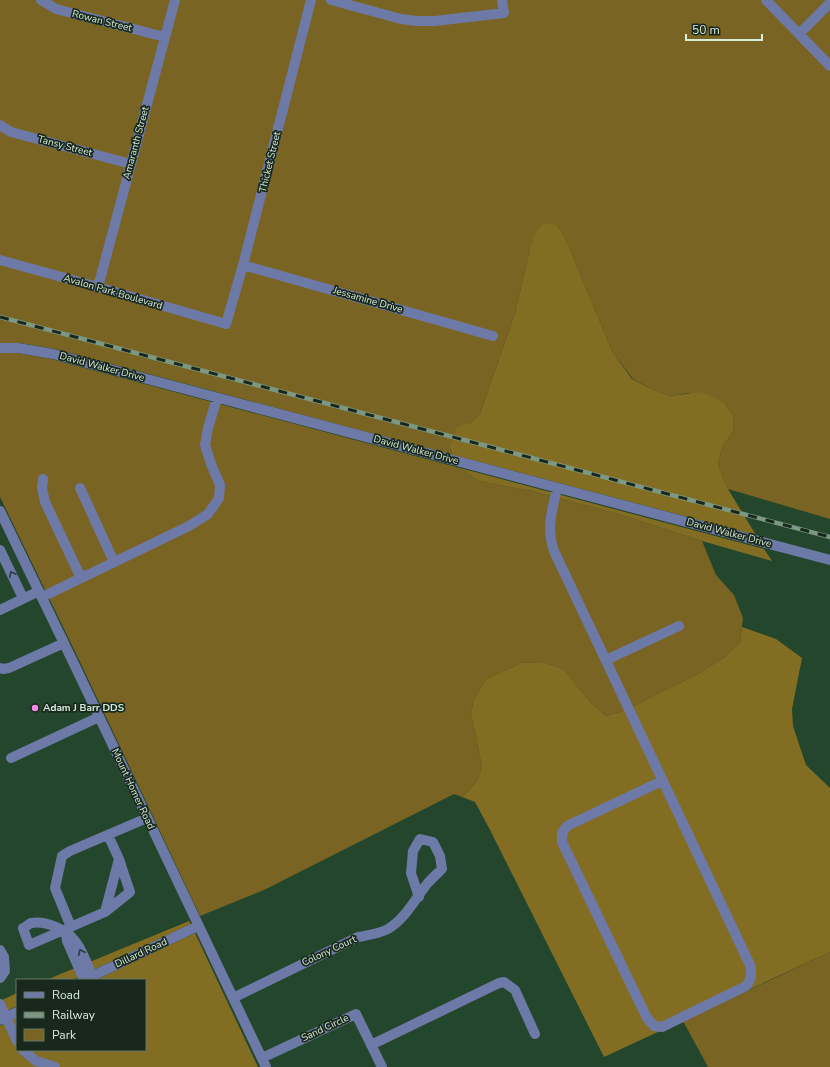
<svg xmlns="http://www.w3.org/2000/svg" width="830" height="1067" font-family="'Nunito Sans',sans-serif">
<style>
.green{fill:#796423}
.forest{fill:#836d23}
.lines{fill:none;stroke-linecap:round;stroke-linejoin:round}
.minor{stroke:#6d7aa7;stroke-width:10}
.rail-casing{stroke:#7c9883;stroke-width:4.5}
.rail{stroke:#19281c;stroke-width:3;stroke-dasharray:9;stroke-linecap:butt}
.oneway{stroke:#2e3c3f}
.poi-dot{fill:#f788eb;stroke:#19281c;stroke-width:1.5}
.labels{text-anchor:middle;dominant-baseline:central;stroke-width:3.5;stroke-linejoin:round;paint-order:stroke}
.street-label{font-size:10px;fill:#d8ecdc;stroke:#19281c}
.poi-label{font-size:10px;font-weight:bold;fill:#d8ecdc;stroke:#19281c;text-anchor:start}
</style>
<rect width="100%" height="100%" fill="#23462c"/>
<path class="green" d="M0 0H830V519L728 489 718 465 722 447 733 432 734 417 725 404 689 393 669 396 652 389 633 379 612 351 565 237 557 225 530 249 515 313 480 414 470 423 450 448 453 455 55 349 20 343H0Z
M0 353H17L51 359 460 468 478 481 532 491 625 516 702 541 716 575 734 595 743 618 740 643 725 657 698 674 655 695 627 710 606 716 590 702 564 669 542 662 521 663 486 679 474 699 471 713 482 767 477 781 462 797 454 794 264 890 200 916 81 664 0 497Z
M830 952V1067H708L683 1021Z"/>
<path class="forest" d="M544 223 557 225 565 237 612 351 632 379 652 389 669 396 701 392 715 398 725 404 734 417 733 432 722 447 718 465 728 489 756 535 453 455 450 448 457 427 470 423 480 414 515 313 530 249 536 232Z
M460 468 764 549 772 561 702 541 625 516 532 491 478 481Z
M742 627 776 639 802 658 792 709 793 726 806 765 830 788V952L604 1057 489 828 475 802 462 797 477 781 482 767 471 713 474 699 486 679 521 663 542 662 564 669 590 702 606 716 627 710 655 695 698 674 725 657 740 643Z
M189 921 191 924 72 980H46Z
M195 933 258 1067H0V1026L17 1017V1050H145V980H96Z
M17 993V1006L0 1014V1001Z"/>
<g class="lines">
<path class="minor" d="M41 0 56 9 165 37
M331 0 401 19 417 21H435L504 13 502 0
M766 0 830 66
M799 34 830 3
M0 125 11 132 131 164
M0 260 98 287 226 324 243 265 311 0
M243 265 493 336
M98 287 175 0
M0 348H18L53 354 830 560
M43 479 42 488 45 502 81 578
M80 488 114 562
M557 488C552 512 546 527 554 551L750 965C752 974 752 978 746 986L662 1027 654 1026 647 1018 562 842V833L567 826 662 781
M0 511 75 666 266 1067
M0 550 23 598
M42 597 189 526 208 514 219 498 220 485 211 464 205 445 208 428 217 398
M0 610 39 591
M606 660 679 626
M0 668 3 669 9 668 64 643
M11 758 99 717
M105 912 119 859
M71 927 55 888 62 856 70 851 147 818
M66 932 67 941 84 980
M0 950 4 957 5 971 0 978
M92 976C88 966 83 951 76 942 67 930 46 920 31 923 29 924 26 927 23 928L29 945 105 912 130 892 119 859 108 835
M84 980 198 926
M233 998 358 937C368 935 379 934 388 929 405 919 415 899 427 884 431 879 437 874 442 869L440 856 433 842 420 839 413 851 411 873 419 897
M0 1004 17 1041
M0 1020 17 1012
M371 1045 499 983 504 982 515 990 535 1034
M23 1050 36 1061 55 1067
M262 1058 356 1014 382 1067"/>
<g class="rail-casing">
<path id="rail" d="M0 317 830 537"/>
</g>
<use href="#rail" class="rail"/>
</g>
<defs><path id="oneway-chevron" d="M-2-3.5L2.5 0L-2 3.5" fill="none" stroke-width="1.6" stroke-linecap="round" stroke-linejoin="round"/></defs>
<g class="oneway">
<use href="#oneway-chevron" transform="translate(12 574) rotate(-116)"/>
<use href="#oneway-chevron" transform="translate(81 952) rotate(-115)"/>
</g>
<circle class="poi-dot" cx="35" cy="708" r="4"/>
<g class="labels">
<g class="street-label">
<text transform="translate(102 21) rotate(14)">Rowan Street</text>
<text transform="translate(136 143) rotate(-75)">Amaranth Street</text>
<text transform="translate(65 146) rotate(15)">Tansy Street</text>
<text transform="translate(270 162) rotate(-76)">Thicket Street</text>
<text transform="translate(113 292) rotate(16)">Avalon Park Boulevard</text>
<text transform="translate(368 300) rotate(16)">Jessamine Drive</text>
<text transform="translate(102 367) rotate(15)">David Walker Drive</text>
<text transform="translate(416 450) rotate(15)">David Walker Drive</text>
<text transform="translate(729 533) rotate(15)">David Walker Drive</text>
<text transform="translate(133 789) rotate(65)">Mount Homer Road</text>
<text transform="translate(329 951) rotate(-25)">Colony Court</text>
<text transform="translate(141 953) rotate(-25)">Dillard Road</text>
<text transform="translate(325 1028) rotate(-25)">Sand Circle</text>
</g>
<g class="poi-label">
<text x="43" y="708">Adam J Barr DDS</text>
</g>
</g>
<rect x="16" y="979" width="130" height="72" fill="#19281c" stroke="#657669"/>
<rect x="24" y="992" width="20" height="6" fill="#6d7aa7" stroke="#657669"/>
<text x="52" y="999" font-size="12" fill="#d8ecdc">Road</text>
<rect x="24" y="1012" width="20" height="6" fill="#7c9883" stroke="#657669"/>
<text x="52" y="1019" font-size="12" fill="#d8ecdc">Railway</text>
<rect x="24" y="1029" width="20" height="12" fill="#796423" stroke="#657669"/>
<text x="52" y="1039" font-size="12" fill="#d8ecdc">Park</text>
<path d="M686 34v6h76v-6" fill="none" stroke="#d8ecdc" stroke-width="2"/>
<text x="692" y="34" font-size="12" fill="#d8ecdc" stroke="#19281c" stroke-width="3" paint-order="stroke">50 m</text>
</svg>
